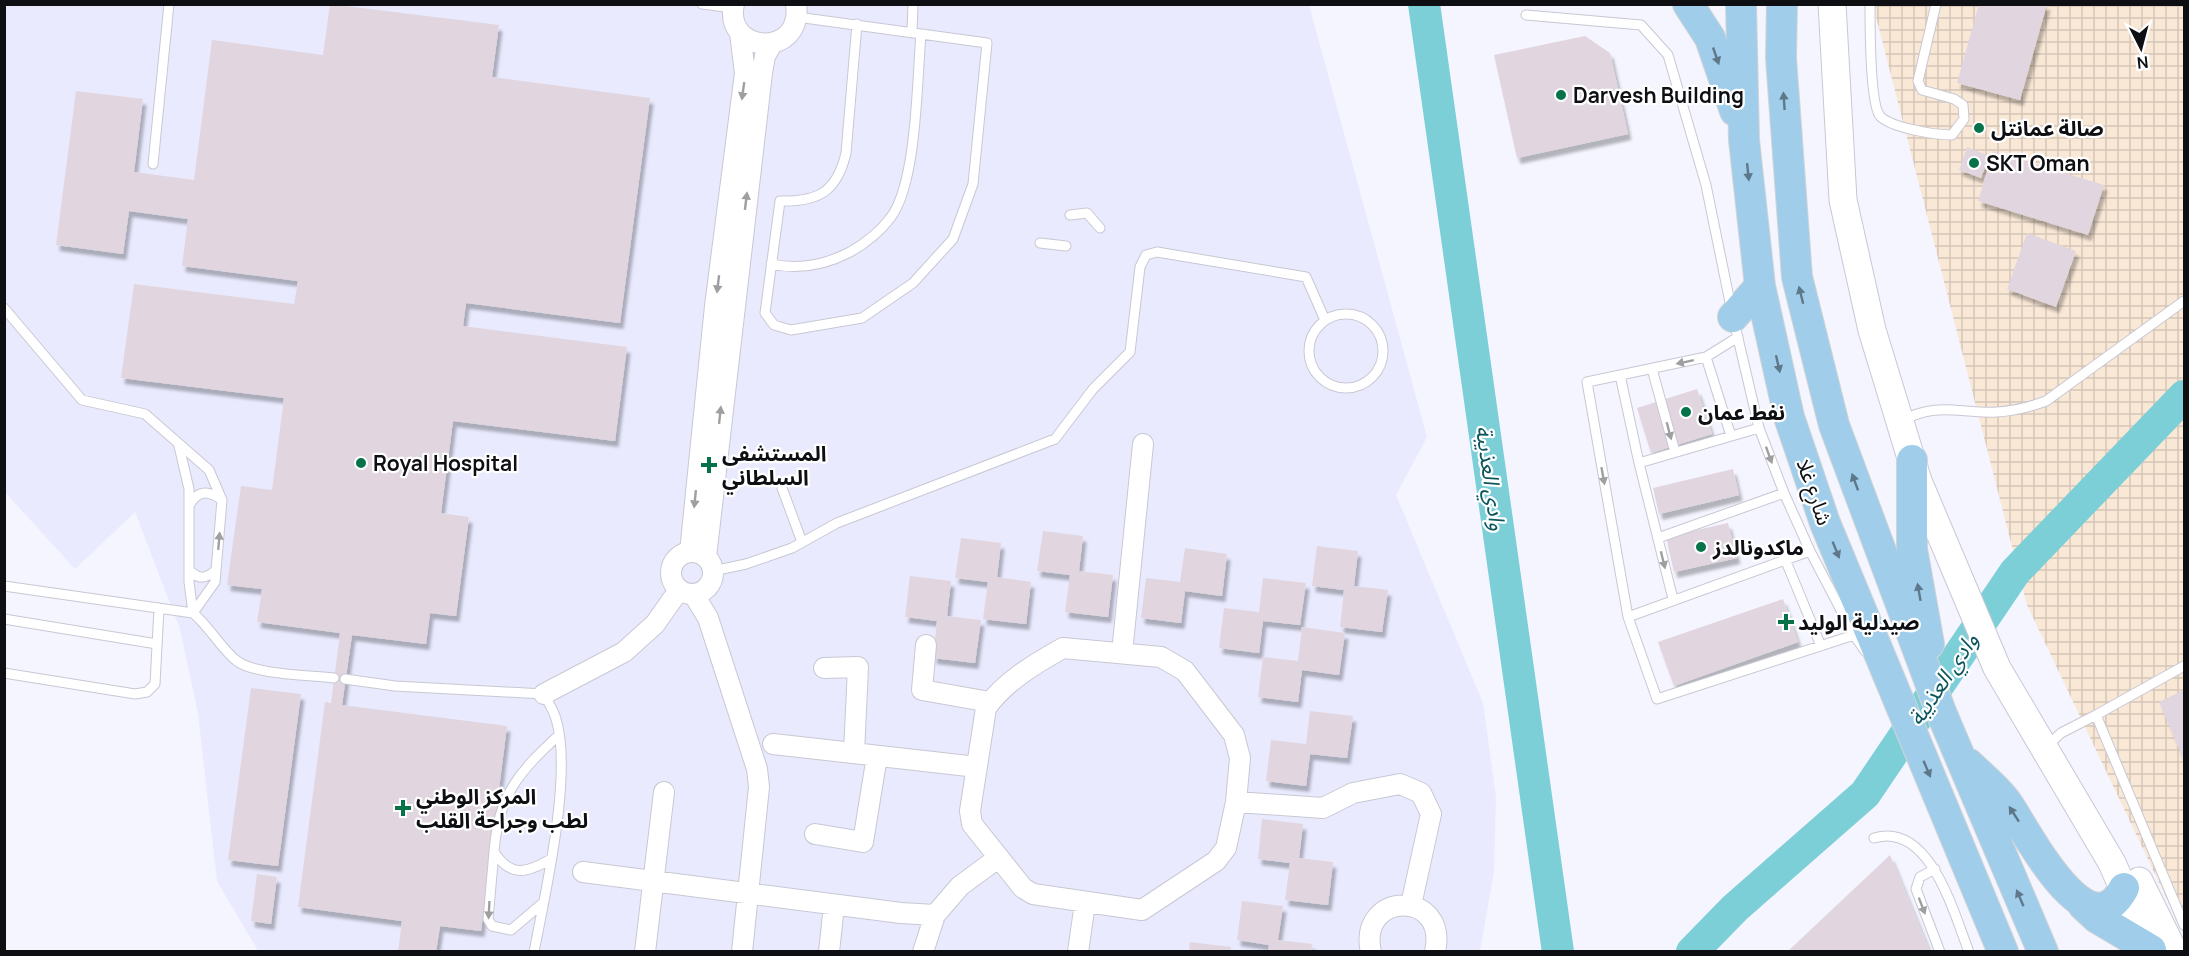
<svg xmlns="http://www.w3.org/2000/svg" width="2189" height="956" font-family="Manrope,'Noto Sans Arabic',sans-serif">
<style>
.built{fill:#e9eafe}
.industrial{fill:url(#industrial-grid)}
.lines{fill:none;stroke-linecap:round;stroke-linejoin:round}
.river{stroke:#7dcfd7;stroke-width:32}
.building{fill:#e1d6df;filter:url(#shadow)}
.lane-casing{stroke:#c8c8d4;stroke-width:11}
.street-casing{stroke:#c8c8d4;stroke-width:22}
.secondary-casing{stroke:#c8c8d4;stroke-width:29}
.primary-casing{stroke:#d4d4d5;stroke-width:32}
.lane{stroke:#fff;stroke-width:9}
.street{stroke:#fff;stroke-width:20}
.secondary{stroke:#fff;stroke-width:27}
.primary{stroke:#9fcdea;stroke-width:30}
.oneway{fill:#5e7889}
.oneway2{fill:#9f9fa1}
.poi-dot{fill:#06724a;stroke:#fff;stroke-width:2}
.labels{text-anchor:middle;dominant-baseline:central;stroke-width:4.5;stroke-linejoin:round;paint-order:stroke}
.poi-label{font-size:21px;font-weight:bold;fill:#0e0f13;stroke:#fff;text-anchor:start}
.street-label{font-size:21px;fill:#0e0f13;stroke:#fff}
.water-label{font-size:22px;font-style:italic;fill:#0b555c;stroke:#fff}
</style>
<defs>
<pattern id="industrial-grid" width="8" height="8" patternUnits="userSpaceOnUse" patternTransform="scale(1.5)"><rect width="8" height="8" fill="#fae8d7"/><path d="M0 4h8M4 0v8" fill="none" stroke="#d5c6b8"/></pattern>
<filter id="shadow"><feDropShadow dx="3.5" dy="6" stdDeviation="1.5" flood-color="#0004"/></filter>
</defs>
<rect width="100%" height="100%" fill="#f4f5ff"/>
<path class="built" d="M5 5H1309L1427 437 1396 495 1483 703 1496 797 1494 871 1480 951H258L217 881 198 713 180 629 135 512 75 569 5 492Z"/>
<path class="industrial" d="M1873 5H2184V935L2027 605Z"/>
<g class="lines">
<path class="river" d="M1424 4 1558 952
M1692 952 1735 908 1865 794 2015 572 2184 396"/>
</g>
<path class="building" d="M330 4 499 25 492 77 650 98 620 323 466 303 463 326 627 347 615 441 453 421 441 513 469 517 456 616 430 613 426 644 352 635 342 705 507 726 481 931 440 926 436 952H398L402 921 298 907 325 702 331 703 340 633 257 622 262 589 227 585 241 486 272 490 284 398 121 378 134 284 294 304 298 281 182 266 188 219 129 211 123 254 56 245 76 91 143 99 134 172 194 180 212 40 323 55Z
M1979 4H2047L2020 100 1957 83Z
M1585 36 1610 53 1628 134 1517 158 1494 55Z
M1967 147 1989 156 1981 178 1959 170Z
M1993 151 2104 185 2088 235 1978 201Z
M2027 233 2076 251 2056 307 2007 289Z
M1697 389 1712 434 1651 453 1637 408Z
M1733 469 1739 495 1659 514 1653 488Z
M1728 523 1737 558 1674 572 1666 537Z
M1043 531 1083 536 1079 571 1113 575 1108 617 1065 612 1070 575 1037 571Z
M961 538 1001 543 997 577 1031 582 1026 624 983 619 988 582 955 578Z
M1317 546 1358 551 1354 586 1388 590 1382 632 1340 627 1344 590 1312 586Z
M1185 548 1227 554 1222 596 1185 591 1181 623 1141 618 1146 578 1180 582Z
M910 576 951 581 947 616 981 620 975 663 933 658 937 621 905 617Z
M1263 578 1306 583 1300 625 1263 621 1259 653 1219 648 1224 608 1259 612Z
M1783 599 1798 642 1674 686 1658 642Z
M1302 627 1345 633 1339 675 1302 670 1298 702 1258 697 1263 657 1298 661Z
M251 688 301 694 278 866 228 860Z
M2184 690V761L2159 702Z
M1310 711 1353 716 1347 758 1310 754 1306 786 1266 781 1271 740 1306 744Z
M1262 819 1303 824 1299 858 1333 862 1328 905 1285 900 1290 863 1258 859Z
M1890 855 1930 952H1787Z
M257 874 277 877 271 924 251 921Z
M1242 901 1283 906 1278 940 1312 944 1311 952H1268L1269 945 1237 940Z
M1190 942 1231 947 1230 952H1189Z"/>
<g class="lines">
<g class="lane-casing">
<path id="lane" d="M702 4 733 8
M1870 4C1870 24 1870 104 1880 116 1891 128 1936 135 1952 135L1964 119 1963 105 1954 99 1922 90 1918 81 1936 4
M1526 15 1641 25 1668 55 1706 185 1733 317 1759 428 1784 493 1810 551 1854 635 1865 651
M797 17 987 43 973 184 953 239 913 283 862 318 791 330 774 325 765 313 780 201C818 202 837 192 846 153L857 24
M912 32 913 4
M153 164 169 4
M1070 215 1087 213 1100 228
M1040 243 1066 246
M771 264C798 270 825 265 850 252 866 243 880 232 891 217 917 182 917 79 921 34
M4 308 82 400 145 414 209 470 222 500 215 582 193 613
M1309 351a37 37 0 1 1 74 0a37 37 0 1 1-74 0Z
M1706 357 1731 436
M1652 369 1675 452
M1620 375 1639 463 1759 428
M1902 421C1936 401 1961 414 1997 412 2015 411 2030 407 2046 401L2184 301
M179 446 189 489V582L193 613
M1639 463 1673 599
M782 488 802 542
M189 506C197 490 208 490 222 500
M1658 538 1784 493
M1810 551 1628 617 1657 699 1854 635
M1785 559 1821 646
M189 570C199 580 206 579 216 570
M713 571 746 564 792 548 837 523 1055 439 1093 389 1130 352 1140 267 1146 255 1157 252 1306 277 1325 320
M4 586 193 613C210 627 222 650 237 661 256 675 310 675 334 678
M1628 617 1587 382 1706 357 1738 337
M4 619 157 644
M4 673 135 694 147 692 155 684 159 608
M345 679 395 686 544 694C548 702 554 711 556 719 573 774 545 894 534 952
M2096 715 2184 666
M2046 747 2061 733 2096 715 2184 925
M1874 838C1930 821 1954 914 1969 952
M494 852 488 919 492 926 511 930 544 902
M551 859C527 873 511 878 494 852 498 795 519 772 559 735
M1935 869 1920 877 1916 889 1940 952"/>
</g>
<g class="street-casing">
<path id="street" d="M734 4C723 54 804 59 796 4
M671 573a21 21 0 1 1 42 0a21 21 0 1 1-42 0Z
M690 552 715 306 745 73 740 33
M706 557 762 73 765 56 772 44
M694 595 708 618 757 769 759 787 742 952
M926 645 922 690 990 702
M1063 648 1161 657 1185 671 1234 735 1240 758 1236 802 1226 848 1216 861 1142 910 1033 894 1023 888 972 824 970 811 986 708C1004 682 1036 663 1063 648Z
M1122 653 1143 444
M824 668 858 667 854 753
M544 694 624 652 655 624 679 590
M773 744 977 767
M1236 802 1323 808 1353 793 1400 784 1421 793 1431 814 1411 905
M815 834 863 842 877 756
M583 872 901 913 935 915
M645 952 664 792
M829 952 834 905
M923 952 935 915 960 886 998 858
M1078 952 1085 903
M1371 952C1357 891 1449 889 1435 952"/>
</g>
<g class="secondary-casing">
<path id="secondary" d="M1832 4 1843 200 1872 330 1918 481 1997 668 2112 863 2151 952
M2139 881 2174 952"/>
</g>
<g class="primary-casing">
<path id="primary" d="M1688 4 1710 38 1735 111
M1741 4 1744 140 1760 286 1789 417 1825 523 2003 952
M1782 4 1781 58 1797 277 1834 425 1941 712 2043 952
M1733 317 1760 286
M1912 460V549L1929 644
M1969 764C1982 777 1998 789 2008 804 2025 828 2088 956 2124 888
M2083 905 2097 918 2151 950"/>
</g>
<use href="#lane" class="lane"/>
<use href="#street" class="street"/>
<use href="#secondary" class="secondary"/>
<use href="#primary" class="primary"/>
</g>
<defs><path id="oneway-solid" d="M-6-.8H1V-3.2L6.5 0L1 3.2V.8H-6Z" transform="scale(1.5)"/></defs>
<g class="oneway">
<use href="#oneway-solid" transform="translate(1716 56) rotate(71)"/>
<use href="#oneway-solid" transform="translate(1784 101) rotate(-94)"/>
<use href="#oneway-solid" transform="translate(1748 172) rotate(84)"/>
<use href="#oneway-solid" transform="translate(1801 295) rotate(-104)"/>
<use href="#oneway-solid" transform="translate(1778 364) rotate(77)"/>
<use href="#oneway-solid" transform="translate(1855 482) rotate(-110)"/>
<use href="#oneway-solid" transform="translate(1836 550) rotate(68)"/>
<use href="#oneway-solid" transform="translate(1919 592) rotate(-100)"/>
<use href="#oneway-solid" transform="translate(1927 769) rotate(67)"/>
<use href="#oneway-solid" transform="translate(2014 814) rotate(-123)"/>
<use href="#oneway-solid" transform="translate(2020 898) rotate(-113)"/>
</g>
<g class="oneway2">
<use href="#oneway-solid" transform="translate(743 91) rotate(98)"/>
<use href="#oneway-solid" transform="translate(746 201) rotate(-83)"/>
<use href="#oneway-solid" transform="translate(718 284) rotate(97)"/>
<use href="#oneway-solid" transform="translate(1685 362) rotate(168)"/>
<use href="#oneway-solid" transform="translate(720 415) rotate(-84)"/>
<use href="#oneway-solid" transform="translate(1669 431) rotate(75)"/>
<use href="#oneway-solid" transform="translate(1769 455) rotate(70)"/>
<use href="#oneway-solid" transform="translate(1603 476) rotate(80)"/>
<use href="#oneway-solid" transform="translate(695 499) rotate(96)"/>
<use href="#oneway-solid" transform="translate(219 541) rotate(-85)"/>
<use href="#oneway-solid" transform="translate(1663 560) rotate(76)"/>
<use href="#oneway-solid" transform="translate(1922 906) rotate(69)"/>
<use href="#oneway-solid" transform="translate(489 910) rotate(93)"/>
</g>
<g class="poi-dot">
<circle cx="1561" cy="95" r="6"/>
<circle cx="1979" cy="128" r="6"/>
<circle cx="1974" cy="163" r="6"/>
<circle cx="1686" cy="412" r="6"/>
<circle cx="361" cy="463" r="6"/>
<path d="M706 456h6v6h6v6h-6v6h-6v-6h-6v-6h6z"/>
<circle cx="1701" cy="547" r="6"/>
<path d="M1783 613h6v6h6v6h-6v6h-6v-6h-6v-6h6z"/>
<path d="M400 799h6v6h6v6h-6v6h-6v-6h-6v-6h6z"/>
</g>
<g class="labels">
<g class="poi-label">
<text x="1573" y="95">Darvesh Building</text>
<text x="1991" y="128">صالة عمانتل</text>
<text x="1986" y="163">SKT Oman</text>
<text x="1698" y="412">نفط عمان</text>
<text x="722" y="453">المستشفى<tspan x="722" dy="24">السلطاني</tspan></text>
<text x="373" y="463">Royal Hospital</text>
<text x="1713" y="547">ماكدونالدز</text>
<text x="1798" y="622">صيدلية الوليد</text>
<text x="416" y="796">المركز الوطني<tspan x="416" dy="24">لطب وجراحة القلب</tspan></text>
</g>
<g class="street-label">
<text transform="translate(1815 492) rotate(71)">شارع غلا</text>
</g>
<g class="water-label">
<text transform="translate(1491 478) rotate(82)">وادي العذيبة</text>
<text transform="translate(1943 679) rotate(-56)">وادي العذيبة</text>
</g>
</g>
<rect width="2189" height="956" fill="none" stroke="#0e0f13" stroke-width="12"/>
<g transform="translate(2141 48) rotate(174)" stroke="#ffffff" stroke-width="4.5" paint-order="stroke">
<path d="M0-4.5L10 22L0 15L-10 22Z" fill="#0e0f13"/>
<text y="-9" font-size="16" font-weight="bold" text-anchor="middle" fill="#0e0f13">N</text>
</g>
</svg>
